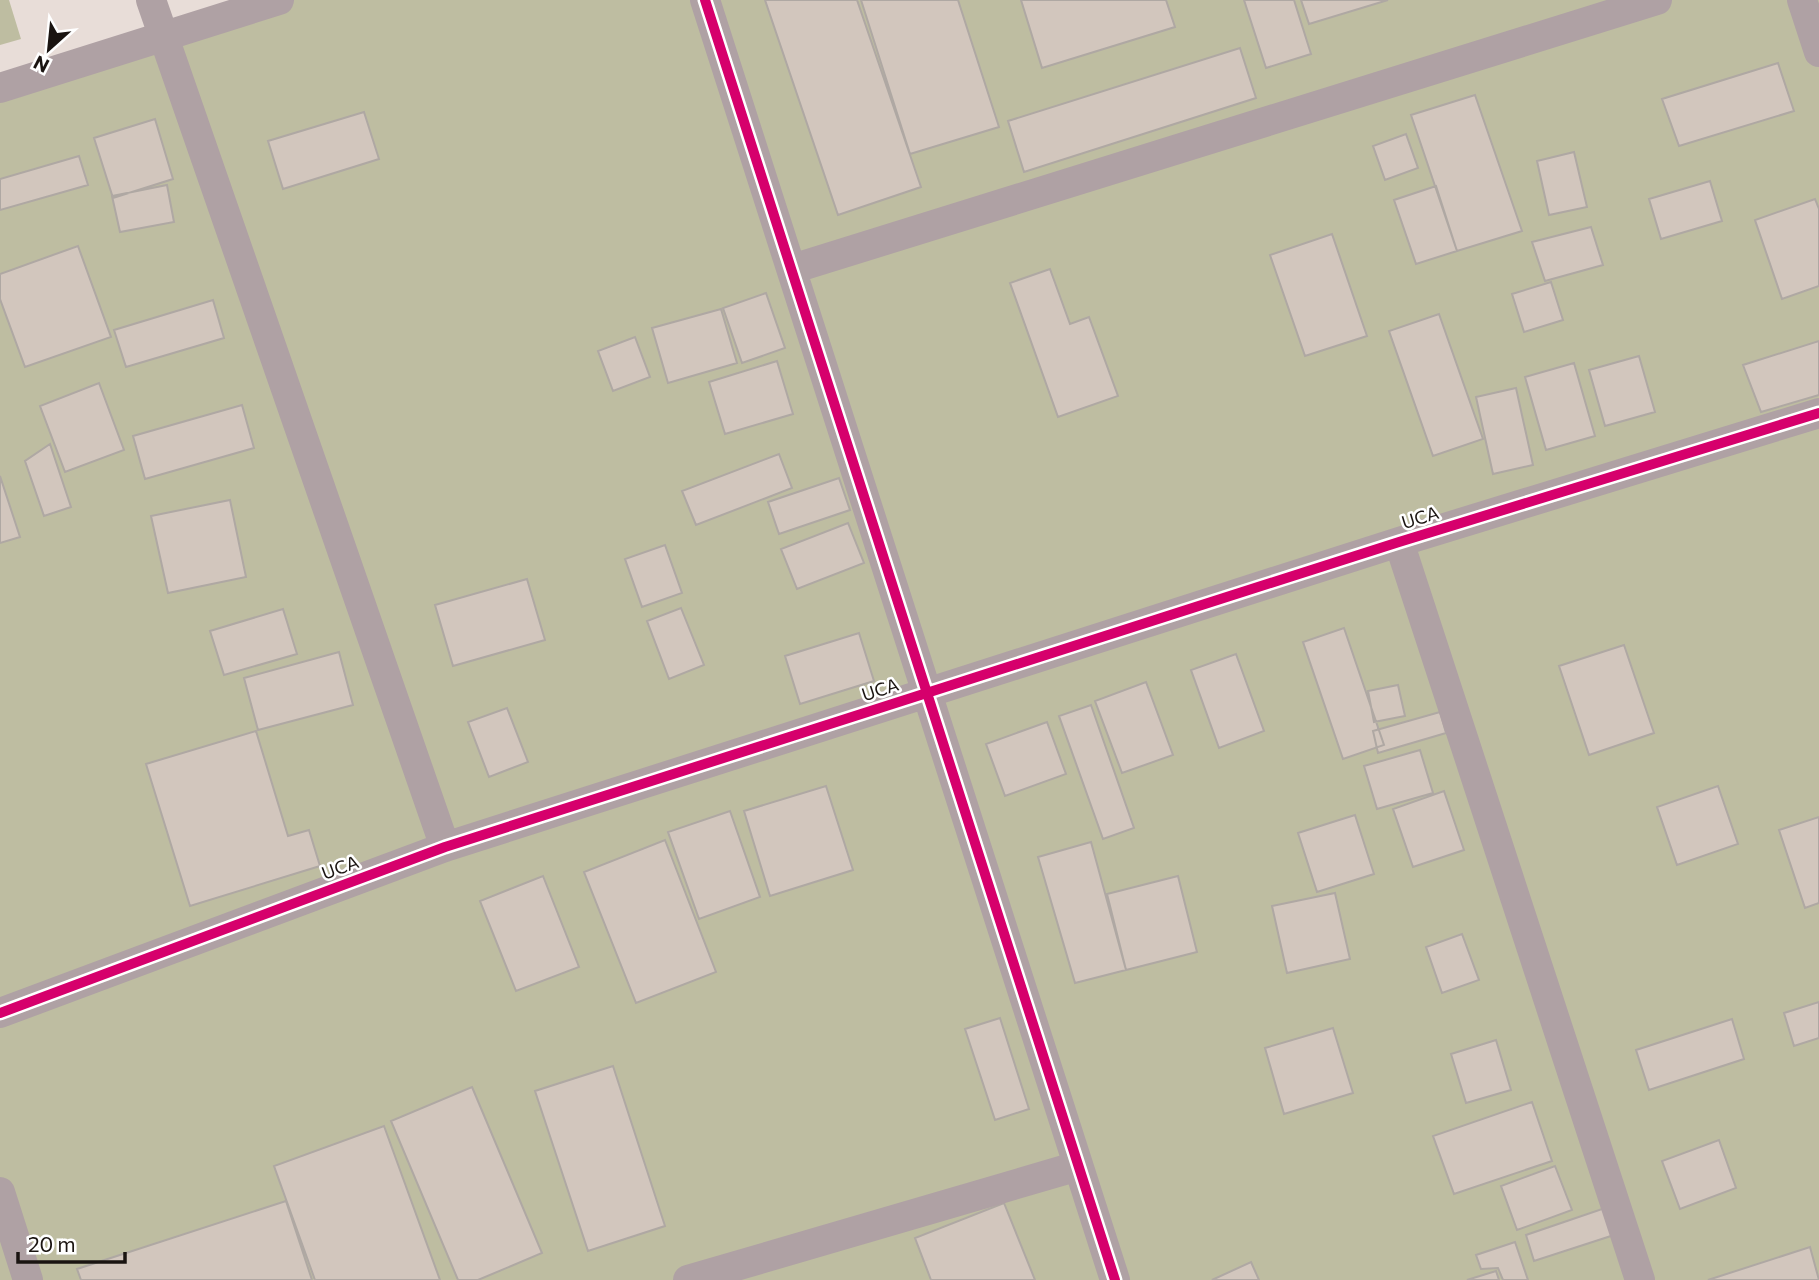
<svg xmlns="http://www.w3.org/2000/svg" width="1819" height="1280" font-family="Commissioner,sans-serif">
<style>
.forest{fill:#bebda1}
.building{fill:#d2c6bd;stroke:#afa8a3;stroke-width:2}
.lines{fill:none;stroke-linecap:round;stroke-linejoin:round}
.street{stroke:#afa1a4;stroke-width:30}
.cycleway-casing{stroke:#fff;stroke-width:15}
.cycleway{stroke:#d6006c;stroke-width:10}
.labels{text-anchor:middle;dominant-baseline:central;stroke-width:5;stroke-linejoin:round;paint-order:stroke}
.street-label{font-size:18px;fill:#1a1411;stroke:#fff}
</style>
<rect width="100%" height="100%" fill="#e8ddd8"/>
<path class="forest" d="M0 0H9L21 39 0 45Z
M278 0H1819V1280H0V88Z"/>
<path class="building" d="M765 0H857L921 187 838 215Z
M861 0H958L999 127 910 154Z
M1021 0H1166L1175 27 1042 68Z
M1244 0H1294L1311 54 1266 68Z
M1301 0H1388L1309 24Z
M1240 48 1256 98 1024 172 1008 121Z
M1778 63 1794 111 1679 146 1662 99Z
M1475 95 1522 231 1457 251 1411 115Z
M364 112 379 159 283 189 268 141Z
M155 119 173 179 113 198 94 138Z
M1406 134 1418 168 1385 180 1373 146Z
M1574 152 1587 207 1549 215 1537 161Z
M79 156 88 185 0 210V179Z
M1710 181 1722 221 1661 239 1649 199Z
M167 185 174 222 120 232 112 196Z
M1436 186 1457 251 1416 264 1394 200Z
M1815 199 1819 209V286L1782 299 1755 220Z
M1591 227 1603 265 1545 281 1532 242Z
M1332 234 1367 336 1305 356 1270 255Z
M78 246 111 337 25 367 0 299V274Z
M1050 269 1070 324 1089 317 1118 396 1058 417 1010 283Z
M1551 282 1563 320 1524 332 1512 294Z
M766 293 785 348 742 363 723 308Z
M213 300 224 338 126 367 114 330Z
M721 309 737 363 668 383 652 328Z
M1439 314 1483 439 1433 456 1389 331Z
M635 337 650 377 613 391 598 351Z
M1819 341V395L1761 412 1743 365Z
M1639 356 1655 412 1605 426 1589 370Z
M777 361 793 414 725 434 709 382Z
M1574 363 1595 436 1546 450 1525 377Z
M99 383 124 450 65 472 40 406Z
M1516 388 1533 465 1493 474 1476 397Z
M242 405 254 448 145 479 133 436Z
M50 444 71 507 44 516 25 461Z
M779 454 792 488 696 525 682 491Z
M0 476 20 537 0 543Z
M839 478 850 510 779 534 768 502Z
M230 500 246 577 168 593 151 516Z
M848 523 864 563 797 589 781 549Z
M665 545 682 593 642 607 625 559Z
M527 579 545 640 453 666 435 605Z
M681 608 704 665 669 679 647 621Z
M283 609 297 654 224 675 210 631Z
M1344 628 1384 745 1343 759 1303 642Z
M859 633 874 681 800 704 785 656Z
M1624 645 1654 733 1589 755 1559 666Z
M339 652 353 705 258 730 244 678Z
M1236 654 1264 731 1219 748 1191 670Z
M1146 682 1173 755 1122 773 1095 701Z
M1398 685 1405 716 1374 722 1368 691Z
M1091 705 1134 828 1103 839 1059 716Z
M507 708 528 762 489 777 468 722Z
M1440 712 1446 733 1378 753 1373 731Z
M1047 722 1066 774 1005 796 986 744Z
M256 731 288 836 309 830 320 866 190 906 146 764Z
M1420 750 1433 793 1377 809 1364 766Z
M826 786 853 870 770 896 744 811Z
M1718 786 1738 844 1677 865 1657 807Z
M1444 791 1464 850 1413 867 1393 809Z
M730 811 760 897 699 919 668 832Z
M1355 815 1374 874 1317 892 1298 833Z
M1819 817V903L1805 908 1779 830Z
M665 840 716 972 636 1003 584 872Z
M1091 842 1126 970 1075 983 1038 857Z
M543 876 579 967 516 991 480 901Z
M1178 876 1197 952 1126 970 1107 894Z
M1335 893 1350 959 1287 973 1272 906Z
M1462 934 1479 980 1442 993 1426 947Z
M1819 1002V1038L1794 1046 1784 1013Z
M1000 1018 1029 1109 995 1120 965 1029Z
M1732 1019 1744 1059 1649 1090 1636 1050Z
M1333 1028 1353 1093 1284 1114 1265 1048Z
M1496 1040 1511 1090 1466 1103 1451 1054Z
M613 1066 665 1226 588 1251 535 1091Z
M472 1087 542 1253 478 1280H458L391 1121Z
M1532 1102 1552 1161 1454 1194 1433 1136Z
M384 1126 440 1280H315L274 1166Z
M1719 1140 1736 1188 1680 1209 1662 1161Z
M1555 1166 1572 1210 1517 1230 1501 1186Z
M286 1201 312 1280H81L77 1269Z
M1004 1203 1035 1280H931L915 1238Z
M1605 1208 1614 1235 1534 1261 1526 1235Z
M1515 1242 1528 1280H1503L1498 1268 1481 1269 1476 1255Z
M1810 1247 1819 1280H1708Z
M1251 1262 1259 1280H1212Z
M1496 1271 1499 1280H1467Z"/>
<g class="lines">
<path class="street" d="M151 0 445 847
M705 0 1115 1280
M1802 0 1819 52
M0 88 279 0
M792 269 1657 0
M1399 542 1640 1280
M0 1013 445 847 1399 542 1819 413
M0 1192 28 1280
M688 1280 1078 1166"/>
<g class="cycleway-casing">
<path id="cycleway" d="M705 0 1115 1280
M0 1013 445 847 1399 542 1819 413"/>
</g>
<use href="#cycleway" class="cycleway"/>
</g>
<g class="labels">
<g class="street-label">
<text transform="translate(1420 517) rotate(-17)">UCA</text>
<text transform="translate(880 689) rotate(-18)">UCA</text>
<text transform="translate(340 867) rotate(-20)">UCA</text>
</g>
</g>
<g transform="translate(49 49) rotate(207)" stroke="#ffffff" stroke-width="5" paint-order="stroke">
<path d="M0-5L12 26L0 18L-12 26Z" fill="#1a1411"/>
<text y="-10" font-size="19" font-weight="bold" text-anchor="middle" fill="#1a1411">N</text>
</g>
<path d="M18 1252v10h107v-10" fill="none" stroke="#1a1411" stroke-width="3.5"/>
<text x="28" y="1252" font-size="21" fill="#1a1411" stroke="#ffffff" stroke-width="5" paint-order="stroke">20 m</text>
</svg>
